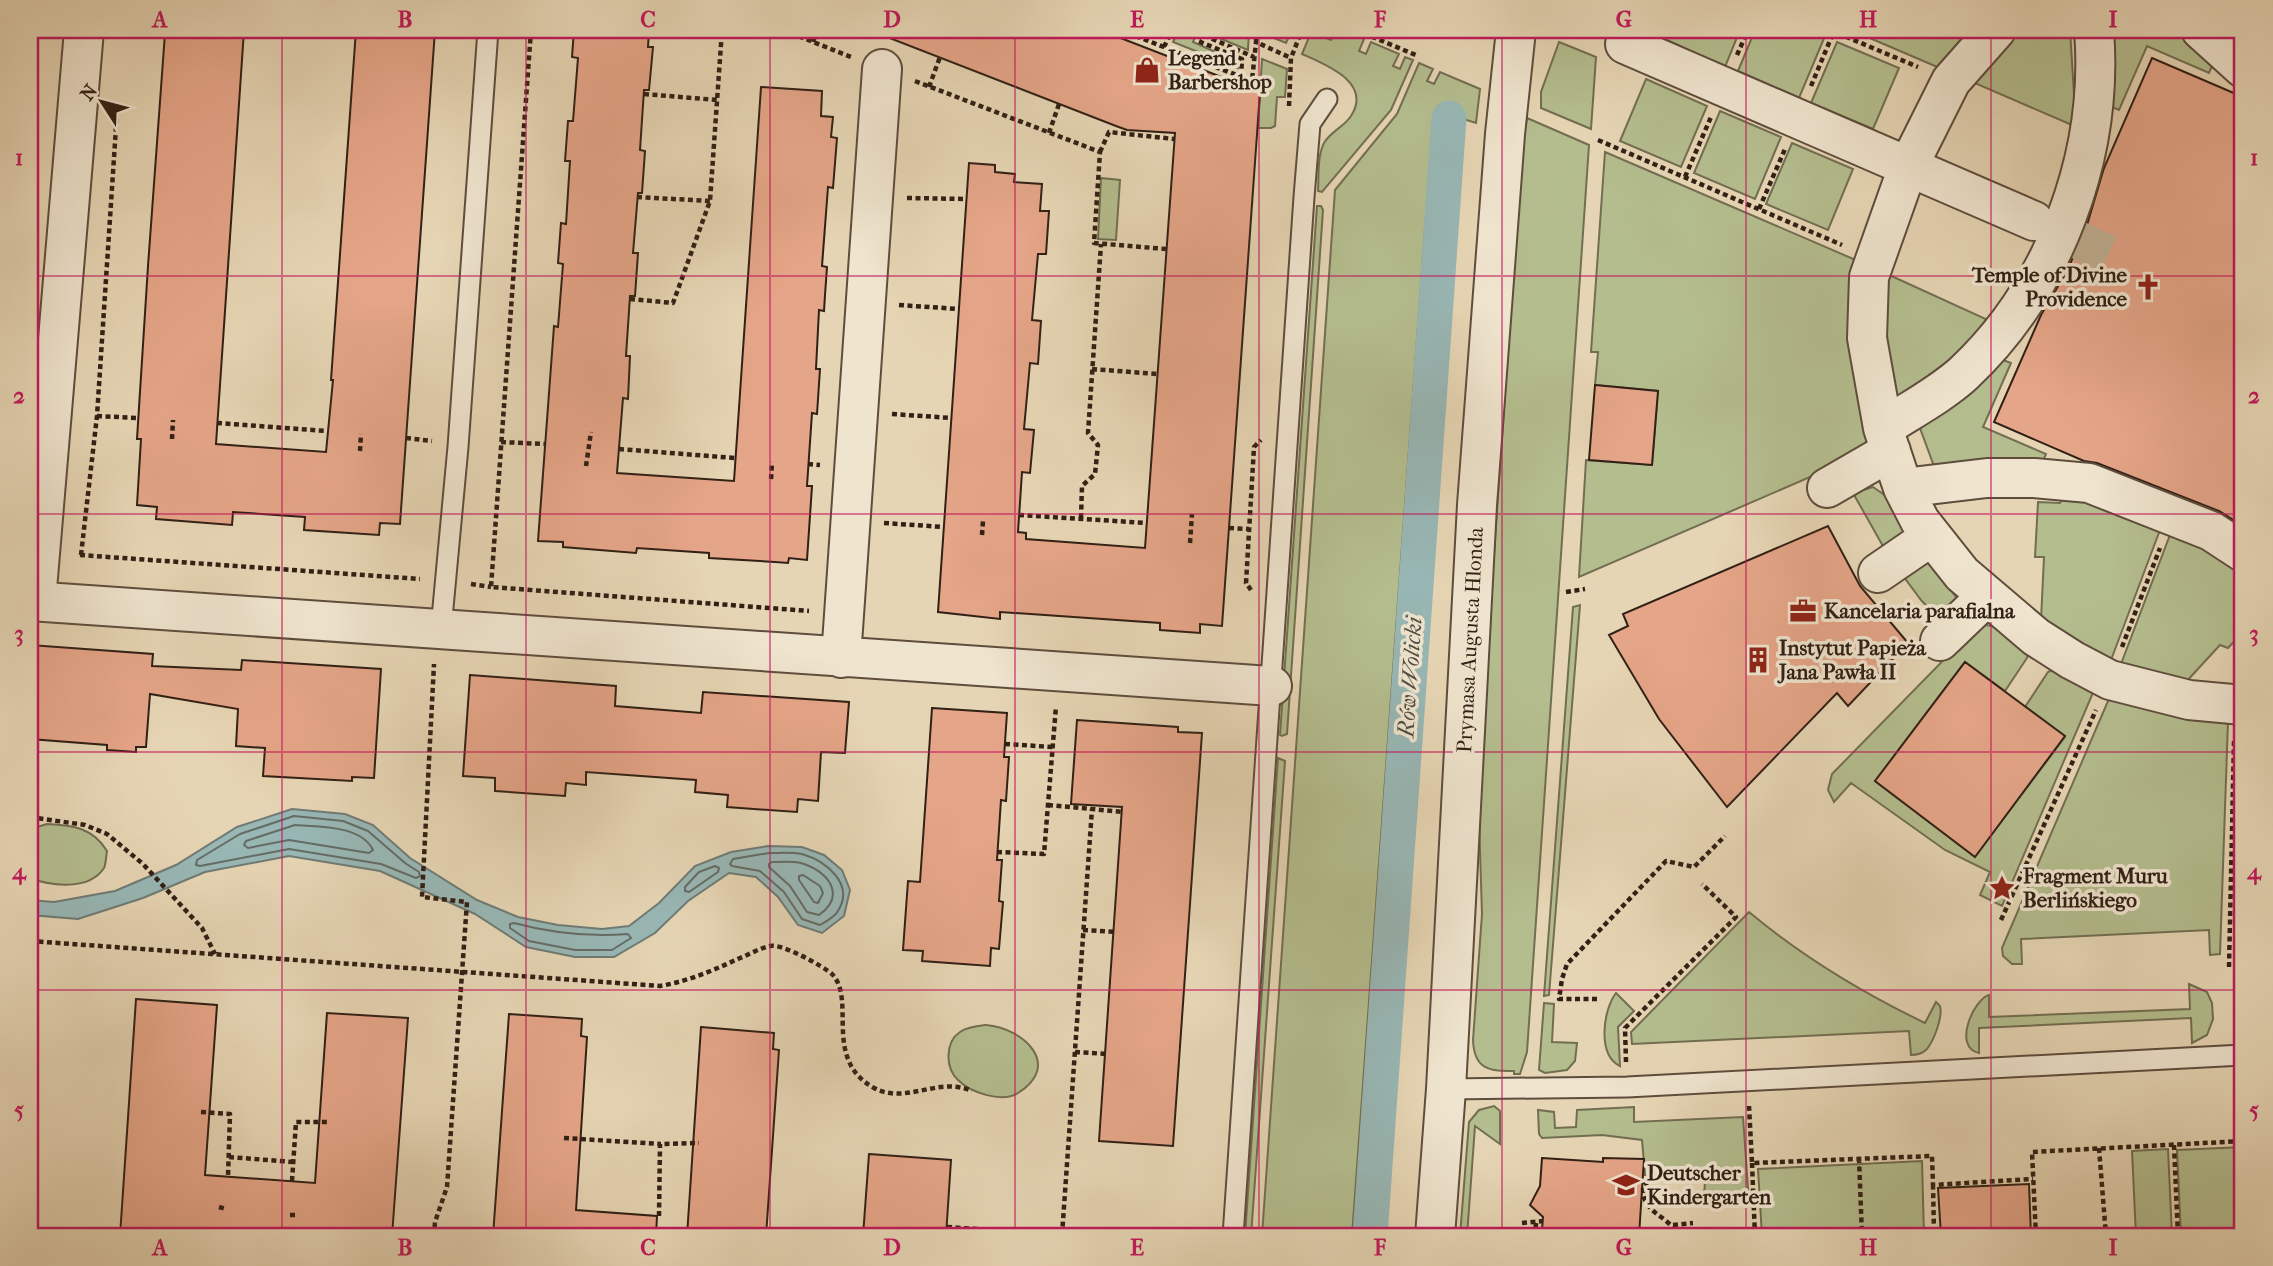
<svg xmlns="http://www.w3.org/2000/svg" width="2273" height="1266" font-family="'IM FELL French Canon',serif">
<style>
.green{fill:#b4bd8e;stroke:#726e52;stroke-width:2}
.water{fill:#98b7b5;stroke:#6f7b75;stroke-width:2}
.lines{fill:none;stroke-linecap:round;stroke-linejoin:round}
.shore{stroke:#646c65;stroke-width:2}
.canal{stroke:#98b7b5;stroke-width:35}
.building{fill:#e5a588;stroke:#312015;stroke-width:2}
.street-tunnel{stroke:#c2b194;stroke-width:38;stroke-dasharray:38 19;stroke-linecap:butt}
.lane-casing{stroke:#5e4d3d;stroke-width:23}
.street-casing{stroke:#5e4d3d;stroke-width:42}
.path{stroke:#312015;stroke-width:4.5;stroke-dasharray:5 3.5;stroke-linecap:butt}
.lane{stroke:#efe4ce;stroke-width:19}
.street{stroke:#efe4ce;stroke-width:38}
.grid{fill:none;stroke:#c2185b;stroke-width:2;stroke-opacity:0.55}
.labels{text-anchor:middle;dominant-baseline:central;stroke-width:7;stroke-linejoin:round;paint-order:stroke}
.poi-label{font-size:21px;font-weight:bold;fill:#312015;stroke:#efe4ce;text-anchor:start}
.street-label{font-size:21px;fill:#312015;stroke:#efe4ce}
.water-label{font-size:23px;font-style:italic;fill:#504d45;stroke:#efe4ce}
.neatline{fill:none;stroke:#c2185b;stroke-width:2.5}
.grid-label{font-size:23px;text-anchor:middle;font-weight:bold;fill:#c2185b}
</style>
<rect width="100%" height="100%" fill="#e6d5b4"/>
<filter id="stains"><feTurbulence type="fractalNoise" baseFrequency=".00286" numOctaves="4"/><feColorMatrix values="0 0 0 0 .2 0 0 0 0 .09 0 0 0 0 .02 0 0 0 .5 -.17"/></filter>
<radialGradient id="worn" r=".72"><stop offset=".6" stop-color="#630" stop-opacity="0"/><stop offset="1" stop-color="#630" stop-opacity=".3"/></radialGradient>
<path class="green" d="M1178 30H1198L1193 42 1238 62V68L1173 42Z
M1200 30H1249L1248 50Z
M1265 30H1292L1286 43 1264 34Z
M1312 30H1327L1324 37 1331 40 1336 30H1342L1364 39 1359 51 1366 54 1371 42 1399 54 1393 66 1400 69 1405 57 1413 60 1391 110 1322 192 1318 191C1319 176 1317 157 1324 143 1331 131 1344 127 1351 116 1373 82 1324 64 1302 54Z
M1669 30H1740L1725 67 1665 39Z
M1755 30H1809L1825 36 1799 98 1738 71Z
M1851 30H1975L1942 69Z
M2020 30H2070L2075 110 2072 125 1970 81Z
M2109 30H2181L2213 64 2209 73 2147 46 2119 110 2112 107 2114 88Z
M1559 42 1596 57 1591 129 1541 108V92Z
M1837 42 1899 68 1873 129 1811 103Z
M1262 59 1287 69 1285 97H1277L1275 126 1271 128H1258Z
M1419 63 1433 69 1427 81 1434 84 1440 72 1480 89 1476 123 1460 118 1433 119 1352 1236H1262L1335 190 1397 114Z
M1646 79 1707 106 1681 167 1620 141Z
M1720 111 1781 137 1755 199 1694 173Z
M1527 118 1589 145 1527 1052 1520 1074H1514V1071C1488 1072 1474 1068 1473 1040L1482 914 1478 786 1522 147Z
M1792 143 1853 169 1828 230 1766 204Z
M1605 152 1858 261 1867 441 1854 458 1579 577 1586 460 1652 465 1658 391 1595 385 1598 352H1591Z
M1101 178 1120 180 1116 240 1098 239Z
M1317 206H1321L1323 210 1287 734 1282 736 1280 735Z
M1887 274 1988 320 1961 351 1893 402 1884 318Z
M2003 360 2011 363 1983 427 2046 454 2043 461 1935 469 1920 428 1968 394Z
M1873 487 1886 496 1913 539 1888 555 1853 493Z
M2065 495 2163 522 2111 660 2093 652 2041 620 2044 557H2035L2038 502 2060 503Z
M2173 527 2243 567V632L2228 648 2220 645 2185 683 2121 664Z
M1922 553 1956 597 1957 602 1944 624 1921 600 1898 569Z
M1580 605 1549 995 1544 996 1573 607Z
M1984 625 1992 626 2028 651 2027 658 2005 691 1965 662 1875 781 1975 856 2065 737 2025 707 2048 672 2056 668 2095 688 2002 906 1980 895 1990 872 1945 850 1851 783 1834 802 1828 790 1832 774 1967 636Z
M2111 694 2228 721 2220 954 2210 955 2209 930 2021 939 2022 964H2012L2003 956 2002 948Z
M2243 721V953H2236L2234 950Z
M1278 758 1285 761 1251 1236H1245Z
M47 824C73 825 93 828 107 851 106 856 106 864 104 868 89 891 51 886 30 878V829Z
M1749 912C1804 958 1861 992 1925 1023L1936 1002 1940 1006C1943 1017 1934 1040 1927 1049 1922 1054 1917 1055 1911 1055L1909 1031 1632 1044 1631 1032Z
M2189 984 2207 992 2212 1003 2213 1019 2207 1035 2192 1043 2191 1018 1979 1028V1053C1952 1047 1974 999 1989 995V1017L2190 1009Z
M1616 993 1634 1011 1618 1027 1620 1066C1597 1055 1603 1010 1616 993Z
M1544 1003 1554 1004 1552 1042 1577 1043 1575 1061 1567 1070 1545 1073 1539 1070Z
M986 1025C1023 1028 1063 1065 1018 1093 1002 1103 971 1093 958 1080 945 1068 945 1042 960 1032 967 1027 977 1026 986 1025Z
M1494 1106 1500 1111V1144L1475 1126 1467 1236H1460L1469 1122 1479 1110Z
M1634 1107V1122L1743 1117 1749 1202 1704 1200 1705 1180 1645 1175 1642 1140 1602 1135 1542 1138 1539 1134 1538 1110 1554 1112 1555 1128 1576 1127 1577 1110Z
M2243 1147V1236H2181L2177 1150Z
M2168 1149 2172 1236H2136L2132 1151Z
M1922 1161 1924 1236H1762L1758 1169Z"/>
<path class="water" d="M292 809 345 814 373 825 410 858 477 900 518 917 558 925 602 929 629 926 659 903 695 866 731 852 768 846 802 847 824 855 842 870 850 890 844 916 822 933 798 925 778 897 756 877 729 873 688 901 655 933 614 957H575L526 947 475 914 380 871 289 856 205 872 143 898 78 919 30 915V900L54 902 115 891 176 865 237 827Z"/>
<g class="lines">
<path class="shore" d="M294 816 343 821 368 831 405 863 419 872 420 876 416 878 381 864 289 849 200 866 196 865 197 860 240 834Z
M295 825C319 827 361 825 373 850L369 853 289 840 248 848 244 845 246 841Z
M769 853C780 853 792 852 802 854 826 861 855 884 838 911 835 917 825 922 820 925L802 919 784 892 760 871 732 866 730 864 733 859Z
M772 862C781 862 792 861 801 863 828 871 847 895 819 915L807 912 790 886 769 867V864Z
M715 866 719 868 718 872 689 892 685 891V887L699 872Z
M803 875 820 886 823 893 818 903 814 902 799 880V876Z
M514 923C551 933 590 937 628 934L631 938 612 950H575L529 941 510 928V924Z"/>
<path class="canal" d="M1370 1236 1449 118"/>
</g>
<path class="building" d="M170 30H244L216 444 326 452 333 380H331L356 30H435L400 524 380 523 379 535 304 530 305 517 233 512 232 525 156 519 157 507 137 505 141 439H137L148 266 165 33H170Z
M574 30H649L648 47H653L649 90H644L640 150 645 151 642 193H638L633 253H638L635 296H630L626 356H630L628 399 623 398 617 473 734 481 761 87 822 91 821 116 833 117 831 137 837 138 833 188 828 187 822 266 827 267 825 295 824 311 819 310 816 369H820L817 414 812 413 807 486H812L807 560 789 558 788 563 775 562 709 558V553L637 548 636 553 563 547V542L538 541 554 326 558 327 563 264 558 263 561 223 566 224 570 161H565L568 121H573L578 58 572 57Z
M875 30H1100L1260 92 1222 626 1200 624V633L1160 630V623L1000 612V619L938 612 969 163 995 165V172L1015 174 1014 182 1042 184 1040 211H1049L1046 254H1038L1032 320 1041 321 1038 364 1030 363 1024 429 1034 430 1030 473 1022 472 1018 532 1026 533V539L1145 548 1175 133 1127 130 1116 126 874 32Z
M2152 58 2243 97V526L2219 511 2097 463 2084 461 1994 422 2041 315 2067 271 2087 225 2104 168Z
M1595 385 1658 391 1652 465 1589 460Z
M1828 526 1860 586 1908 643 1848 706 1837 693 1727 807 1659 719 1609 635 1628 626 1623 614Z
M30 645 153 654 152 666 241 670 242 660 381 669 374 778 352 777V781L263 776 265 748 236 746 238 709 150 694 146 747H136V752L107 750V745L30 739Z
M1965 662 2065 736 1975 857 1875 781Z
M470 675 616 686 615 706 701 713 703 692 849 702 845 753 821 752 818 801 798 799 797 812 727 807 728 795 695 792 696 780 586 772V785L566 783 565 796 495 791V778L463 776Z
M932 708 1007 713 1004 757H1009L1006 801 1001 800 997 860H1002L999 901 1003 902 999 949 991 948 990 966 922 961 923 951 903 950 908 881 920 882Z
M1077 720 1178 727V732L1202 733 1173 1146 1099 1141 1122 807 1071 804Z
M136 999 217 1005 205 1175 315 1183 327 1013 408 1018 392 1236H120Z
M509 1014 582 1019 581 1036 587 1037 576 1210 657 1216 656 1236H493Z
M701 1027 774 1033 773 1049 779 1050 766 1236H687Z
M869 1154 951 1160 946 1236H863Z
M1542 1158 1603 1162V1158L1644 1159 1639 1236H1564L1562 1232 1542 1230 1543 1217 1530 1205 1540 1186Z
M2029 1184 2031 1236H1941L1938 1188Z"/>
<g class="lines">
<path class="street-tunnel" d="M2074 238 2112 256"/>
<g class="lane-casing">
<path id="lane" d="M441 629 458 447 488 30
M1446 1089 1627 1087 2243 1055
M1233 1236 1304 197 1310 124 1327 99"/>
</g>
<g class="street-casing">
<path id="street" d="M1996 30 1951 81 1908 167 1869 277 1867 338 1883 428 1903 488 1920 521 1962 574 2036 637 2072 660 2110 680 2189 700 2243 705
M2201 30 2243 68
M1625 44 2034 221
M1883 428C1909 411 1941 394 1963 374 2055 288 2104 155 2094 30
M1827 488 1891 451
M1903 488 1987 478H2034L2089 483 2211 531 2243 552
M1878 573 1932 536
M30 601 1272 686
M36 601 84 30
M1940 641 1987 596
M841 658 882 69
M1435 1236 1446 1089 1477 505 1505 134 1516 30"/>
</g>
<path class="path" d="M531 30 491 587 809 611
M783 30 851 57
M1120 30 1252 81 1256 42
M1257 30 1256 42 1291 58
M1356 30 1418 56
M1830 30 1918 67
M813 42 817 30
M1164 47 1172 30
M1737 55 1748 30
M1241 77 1242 59 1198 41 1201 34 1254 57
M915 81 1100 152 1094 243 1166 249
M1811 86 1834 31
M929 87 940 57
M644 94 717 100
M1289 106 1291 58 1302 30
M1049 133 1059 104
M1598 140 1842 245
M1100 152 1109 132 1174 139
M1685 177 1711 117
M637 197 710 201
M907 198 967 199
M1759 209 1785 149
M630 299 673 303 710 201 722 30
M899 305 959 309
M1092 369 1157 374
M892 414 952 418
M97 416 138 418
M217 423 327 431
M406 438 432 441
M172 439 173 420
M501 442 545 444
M619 449 735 458
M360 451 361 434
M808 464 820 465
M586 466 591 432
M771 479 772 462
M1019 515 1147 523
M1081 518 1082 486 1095 474 1098 445 1088 433 1101 244
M884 523 944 527
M1229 528 1249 529
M982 535 983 521
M1190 543 1192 514
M80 555 420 579
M81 555 97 416 117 112H113
M471 584 491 587
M1251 590 1246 583 1254 447 1261 440
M1566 592 1585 589
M2122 647 2160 548
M1005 744 1053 747
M1048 805 1124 812
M30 817 85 825 107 834 143 864 202 928 215 954
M997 852 1044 854 1056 706
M2001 920 2096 710
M1083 930 1116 932
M30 941 660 986C689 981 714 970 740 958 750 954 760 948 770 946 781 943 823 966 832 974 857 1000 822 1059 874 1088 906 1105 938 1076 972 1091
M2229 967 2234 740
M1597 999H1559L1562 979 1567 964 1666 861 1694 867 1725 836
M1075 1052 1107 1054
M1626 1062 1625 1028 1736 917 1702 884
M1749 1106 1752 1163 1932 1156 1933 1185 2033 1179
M201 1112 230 1114 228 1177
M564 1138 660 1144
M2174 1145 2178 1236
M2099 1148 2106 1236
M229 1157 293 1162
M1859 1158 1862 1236
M1752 1163 1755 1236
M1673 1177 1649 1181 1643 1186C1642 1212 1662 1213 1675 1230L1673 1236
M292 1181 296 1122H328
M219 1207 226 1209
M290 1215H295
M659 1216 660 1144 699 1143
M1522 1223 1543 1221
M1673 1225 1693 1223
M947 1227 1079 1236
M1062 1235 1092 809
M434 1236 435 1222 447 1187 467 902 422 897 434 664
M1535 1236 1536 1223
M1883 1236 1934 1232 1933 1185
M2036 1236 2032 1152 2243 1141"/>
<use href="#lane" class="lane"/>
<use href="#street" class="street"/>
</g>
<path class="grid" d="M282 30V1236M526 30V1236M770 30V1236M1015 30V1236M1259 30V1236M1502 30V1236M1746 30V1236M1991 30V1236M30 276H2243M30 514H2243M30 752H2243M30 990H2243"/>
<defs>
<g id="shop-bare" transform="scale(2.1)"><path d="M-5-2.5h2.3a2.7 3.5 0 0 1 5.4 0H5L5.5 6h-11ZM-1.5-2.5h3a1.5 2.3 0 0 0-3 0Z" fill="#8f2418" stroke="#efe4ce" stroke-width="2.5" paint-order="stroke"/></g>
<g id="church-bare" transform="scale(2.1)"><path d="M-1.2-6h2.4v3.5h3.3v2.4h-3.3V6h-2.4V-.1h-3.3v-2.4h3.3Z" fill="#8f2418" stroke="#efe4ce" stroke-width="2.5" paint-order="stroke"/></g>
<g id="office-bare" transform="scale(2.1)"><path d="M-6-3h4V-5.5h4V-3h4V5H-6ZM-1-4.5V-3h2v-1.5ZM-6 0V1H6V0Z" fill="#8f2418" stroke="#efe4ce" stroke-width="2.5" paint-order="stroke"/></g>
<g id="building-bare" transform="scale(2.1)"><path d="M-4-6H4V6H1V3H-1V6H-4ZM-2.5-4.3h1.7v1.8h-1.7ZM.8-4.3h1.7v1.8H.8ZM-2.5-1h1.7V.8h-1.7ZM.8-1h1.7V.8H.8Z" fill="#8f2418" stroke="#efe4ce" stroke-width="2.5" paint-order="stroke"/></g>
<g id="sight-bare" transform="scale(2.1)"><path d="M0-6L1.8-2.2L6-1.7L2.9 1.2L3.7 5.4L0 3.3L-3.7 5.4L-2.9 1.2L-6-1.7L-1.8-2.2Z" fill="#8f2418" stroke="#efe4ce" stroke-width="2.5" paint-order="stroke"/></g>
<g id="school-bare" transform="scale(2.1)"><path d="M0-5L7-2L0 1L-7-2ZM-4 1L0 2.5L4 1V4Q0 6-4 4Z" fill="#8f2418" stroke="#efe4ce" stroke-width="2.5" paint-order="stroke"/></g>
</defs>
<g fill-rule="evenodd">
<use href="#shop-bare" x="1147" y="70"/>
<use href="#church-bare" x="2148" y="287"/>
<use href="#office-bare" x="1803" y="611"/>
<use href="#building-bare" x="1758" y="660"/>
<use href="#sight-bare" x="2002" y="888"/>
<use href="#school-bare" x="1626" y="1185"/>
</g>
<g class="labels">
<g class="poi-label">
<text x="1168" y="58">Legend<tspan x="1168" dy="24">Barbershop</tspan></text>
<text x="2127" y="275" text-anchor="end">Temple of Divine<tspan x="2127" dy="24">Providence</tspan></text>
<text x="1824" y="611">Kancelaria parafialna</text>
<text x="1779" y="648">Instytut Papieża<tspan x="1779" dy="24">Jana Pawła II</tspan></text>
<text x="2023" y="876">Fragment Muru<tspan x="2023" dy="24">Berlińskiego</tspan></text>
<text x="1647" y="1173">Deutscher<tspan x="1647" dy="24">Kindergarten</tspan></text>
</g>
<g class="street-label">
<text transform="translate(1470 640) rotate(-87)">Prymasa Augusta Hlonda</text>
</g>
<g class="water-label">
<text transform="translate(1410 677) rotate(-86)">Rów Wolicki</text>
</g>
</g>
<rect width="2273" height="1266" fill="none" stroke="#e6d5b4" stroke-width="77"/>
<g transform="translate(102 102) rotate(306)" stroke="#efe4ce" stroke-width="5" paint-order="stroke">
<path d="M0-5L12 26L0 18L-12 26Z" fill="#312015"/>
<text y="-10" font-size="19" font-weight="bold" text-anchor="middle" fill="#312015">N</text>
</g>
<rect x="38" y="38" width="2196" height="1190" class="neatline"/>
<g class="grid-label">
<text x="160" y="27">A</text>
<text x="405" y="27">B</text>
<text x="648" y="27">C</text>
<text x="892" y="27">D</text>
<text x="1137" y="27">E</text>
<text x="1380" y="27">F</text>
<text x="1624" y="27">G</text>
<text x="1868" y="27">H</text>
<text x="2113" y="27">I</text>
<text x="19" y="165">1</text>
<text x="2254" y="165">1</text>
<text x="19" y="403">2</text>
<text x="2254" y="403">2</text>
<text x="19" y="641">3</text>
<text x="2254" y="641">3</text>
<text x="19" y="879">4</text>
<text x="2254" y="879">4</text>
<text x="19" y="1117">5</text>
<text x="2254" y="1117">5</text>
<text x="160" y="1255">A</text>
<text x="405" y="1255">B</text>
<text x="648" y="1255">C</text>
<text x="892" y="1255">D</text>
<text x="1137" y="1255">E</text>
<text x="1380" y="1255">F</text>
<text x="1624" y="1255">G</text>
<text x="1868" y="1255">H</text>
<text x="2113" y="1255">I</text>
</g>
<rect width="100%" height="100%" filter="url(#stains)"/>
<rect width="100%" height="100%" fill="url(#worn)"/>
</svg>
